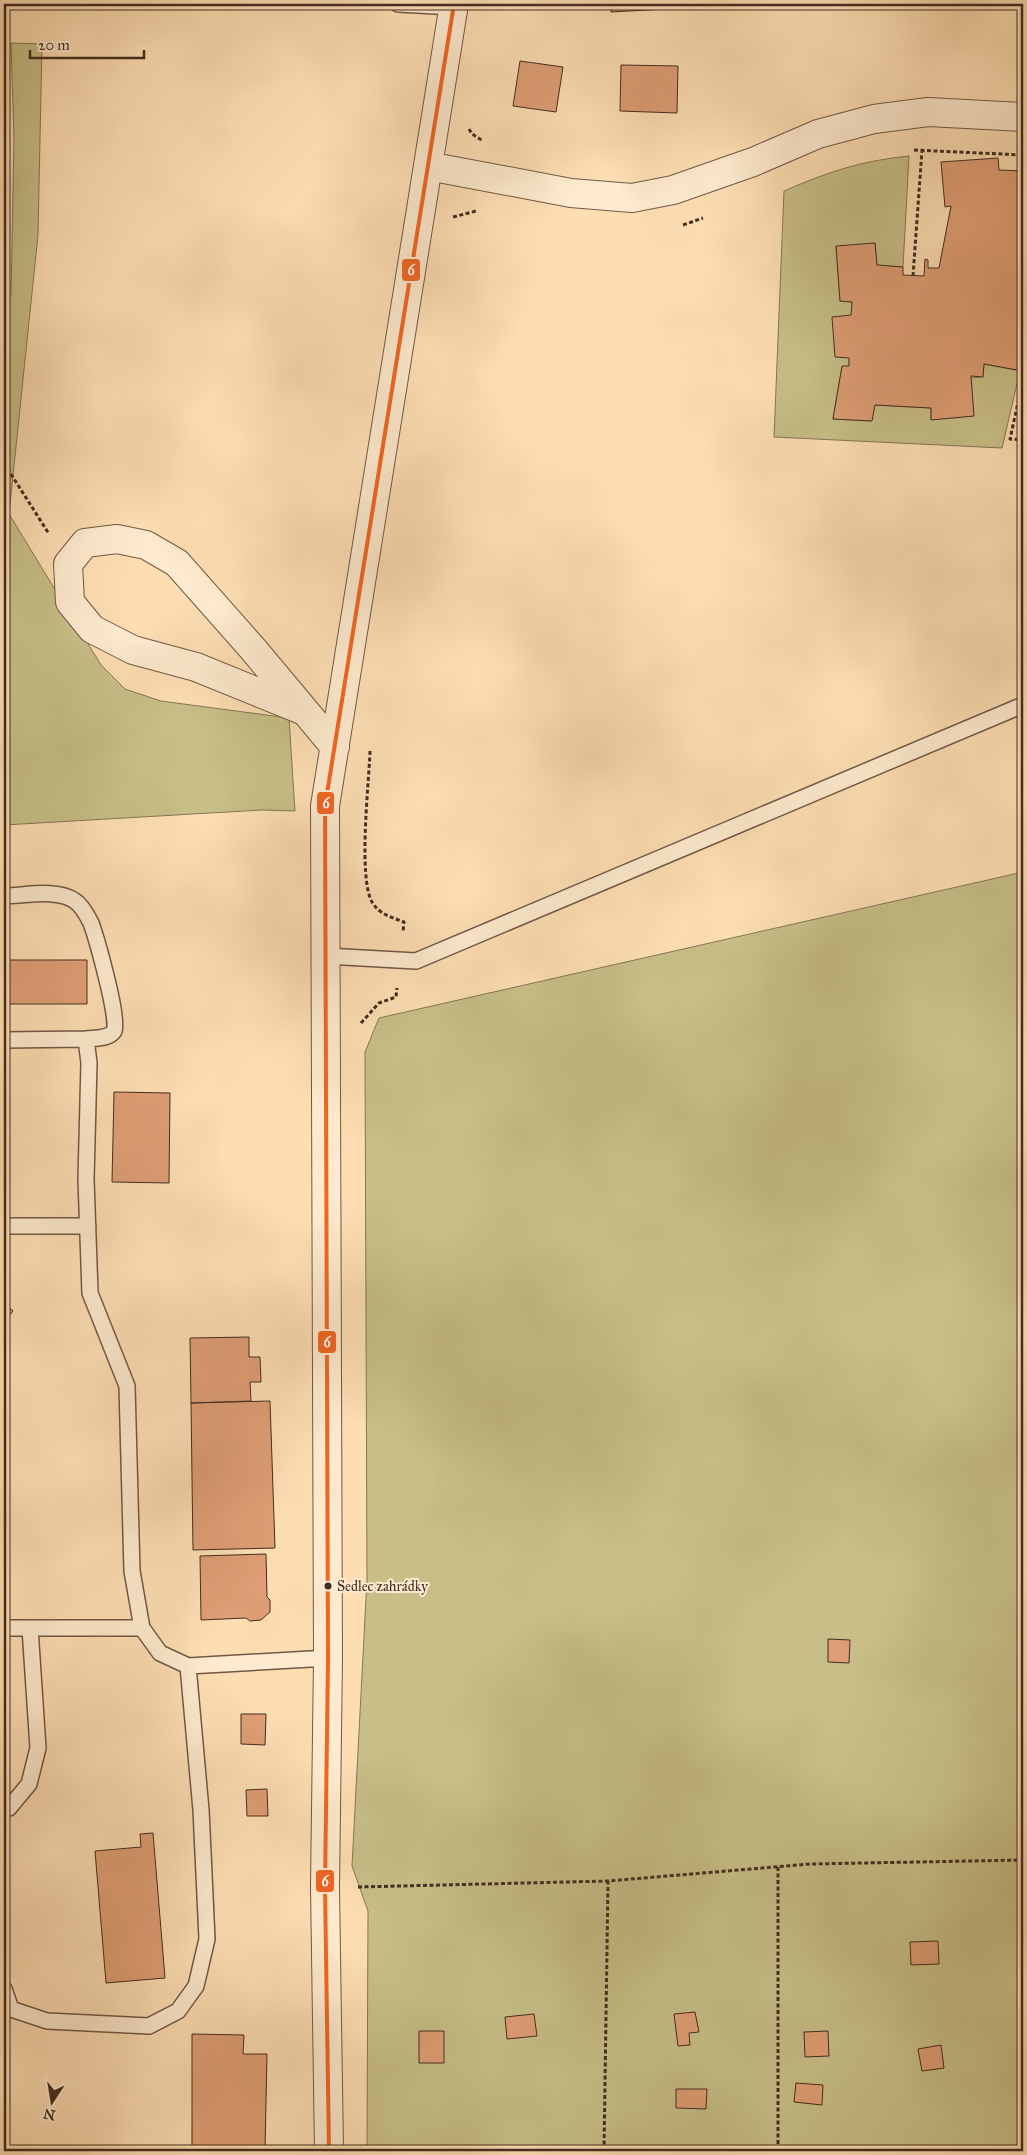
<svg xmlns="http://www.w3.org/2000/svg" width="1027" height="2155" font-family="'IM FELL Great Primer',serif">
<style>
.green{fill:#c7bf87;stroke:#867654}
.building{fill:#df9e75;stroke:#442c20}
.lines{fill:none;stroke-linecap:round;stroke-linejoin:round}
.lane-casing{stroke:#725845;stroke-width:18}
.street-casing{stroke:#725845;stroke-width:30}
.path{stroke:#442c20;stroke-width:3;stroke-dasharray:4 2.5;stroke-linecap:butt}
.lane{stroke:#feeace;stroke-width:15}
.street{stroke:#feeace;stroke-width:28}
.bus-1-casing{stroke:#feeace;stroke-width:8}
.bus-1{stroke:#f26522;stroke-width:4}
.bus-dot{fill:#442c20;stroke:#feeace;stroke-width:2}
.labels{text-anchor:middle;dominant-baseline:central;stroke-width:4;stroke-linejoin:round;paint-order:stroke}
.bus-label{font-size:14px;fill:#442c20;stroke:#feeace;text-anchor:start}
.line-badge{stroke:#feeace;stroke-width:2}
.badge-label{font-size:14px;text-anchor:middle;font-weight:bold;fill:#fff}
</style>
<rect width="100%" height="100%" fill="#fddeb3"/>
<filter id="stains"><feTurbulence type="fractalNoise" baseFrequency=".004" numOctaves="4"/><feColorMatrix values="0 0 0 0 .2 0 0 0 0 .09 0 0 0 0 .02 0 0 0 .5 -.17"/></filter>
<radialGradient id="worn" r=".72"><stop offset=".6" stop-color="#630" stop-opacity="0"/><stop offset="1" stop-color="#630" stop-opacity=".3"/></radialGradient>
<path class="green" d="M11 43 42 44 38 235 9 514 101 665 125 689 161 701 289 718 295 811 262 810 4 825V297L11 296 14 138Z
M909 156 903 267 877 265 875 243 836 247 840 301 852 302 849 366 842 367 833 419 871 421 875 405 931 408V419L971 378 983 377 984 364 1020 371 1002 448 774 437 784 191C828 172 860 161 909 156Z
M1023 872V2151H367L368 1911 352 1866 367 1579 365 1052 379 1018Z"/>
<path class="building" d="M611 4H629V11L611 12Z
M629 4H648V10L629 11Z
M648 4H667V9L648 10Z
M667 4H684L685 9H667Z
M684 4H702V8L685 9Z
M702 4H720V8H702Z
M720 4H738V7L720 8Z
M520 61 563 67 556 112 513 106Z
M621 65 678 66 677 113 620 111Z
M998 158 999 170 1023 171V371L984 364 983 377 971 376 974 416 931 420V408L875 405 872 421 833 419 842 366H849V358L835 357 832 317 851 315 852 302 840 301 836 246 875 243 877 265 903 267V275L924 276 925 259 928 260V268H939L951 206 945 207 941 162Z
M4 960H87V1004H4Z
M114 1092 170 1093 169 1183 112 1182Z
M4 1303 13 1311 4 1322Z
M249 1337V1357H260L261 1382H250L251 1401 191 1403 190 1338Z
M270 1401 275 1548 193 1550 191 1403Z
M266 1554 267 1597 270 1600V1612L261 1620 250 1621 246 1618 201 1620 200 1556Z
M828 1639 850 1640 849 1663 828 1662Z
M241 1714H266L265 1745 241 1744Z
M267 1789 268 1816H247L246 1790Z
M153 1833 165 1978 106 1983 95 1851 141 1847 140 1834Z
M938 1941 939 1964 911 1965 910 1942Z
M695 2012 699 2032 689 2033 690 2045 678 2046 674 2014Z
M534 2014 537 2036 507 2039 505 2017Z
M419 2031H444V2063H419Z
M828 2031 829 2056 805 2057 804 2032Z
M192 2034 244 2035 243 2054H267L265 2150H192Z
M941 2045 944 2068 922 2071 918 2049Z
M796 2083 823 2085 822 2105 794 2102Z
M676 2089H707L706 2109 676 2108Z"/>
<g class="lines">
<g class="lane-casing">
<path id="lane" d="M398 4 454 7
M4 896C24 896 57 888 75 901 81 905 88 917 91 923 96 937 120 1020 114 1031 109 1039 95 1038 86 1039
M326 956 416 961 1023 705
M4 1040 86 1039 89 1063 86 1179 90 1293 127 1386 132 1571 142 1628 160 1653 188 1666 328 1658
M4 1226H88
M4 1628H142
M4 1808H9L29 1784 38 1748 30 1628
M4 1989 11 2009 47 2021 149 2026 178 2011 196 1986 207 1939 201 1810 188 1666"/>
</g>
<g class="street-casing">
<path id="street" d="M428 166 571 193 632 198 673 190 753 162 818 134 874 119 928 112 1023 117
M302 710 196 667 133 650 92 629 70 602 68 564 85 543 117 539 146 545 177 563 253 649 335 747
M329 2151 325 1887 328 1658 325 806 454 4"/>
</g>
<path class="path" d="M469 129 472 134 483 141
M914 150 1023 155
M453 217 476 211
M683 225 703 218
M913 276 922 150
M1023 380 1010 439 1023 440
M4 463 49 534
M370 751C369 783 358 877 372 902 379 914 391 917 404 922L403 932
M361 1023 379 1003 396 997 397 988
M778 1867V2151
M358 1887 608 1881 810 1864 1023 1860
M604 2151 608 1881"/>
<use href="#lane" class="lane"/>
<use href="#street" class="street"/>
<g class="bus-1-casing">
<path id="bus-1" d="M329 2151 325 1887 328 1658 325 806 454 4"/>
</g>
<use href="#bus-1" class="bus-1"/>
</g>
<circle class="bus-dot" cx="328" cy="1586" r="4.5"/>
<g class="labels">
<g class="bus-label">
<text x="337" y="1586">Sedlec zahrádky</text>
</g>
</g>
<g class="line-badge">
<rect x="401" y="258" width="20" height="24" rx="5" fill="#f26522"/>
<rect x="316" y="791" width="19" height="24" rx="5" fill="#f26522"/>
<rect x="317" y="1330" width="20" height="24" rx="5" fill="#f26522"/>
<rect x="315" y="1869" width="20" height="24" rx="5" fill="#f26522"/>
</g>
<g class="badge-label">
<text x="411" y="275">6</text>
<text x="326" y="808">6</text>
<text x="327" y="1347">6</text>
<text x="325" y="1886">6</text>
</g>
<rect width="1027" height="2155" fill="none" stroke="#fddeb3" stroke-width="20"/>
<rect x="5" y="5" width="1017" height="2145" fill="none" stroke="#442c20" stroke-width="2.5"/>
<rect x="10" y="10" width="1007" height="2135" fill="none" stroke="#442c20"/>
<g transform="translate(52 2102) rotate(192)" stroke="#feeace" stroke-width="4" paint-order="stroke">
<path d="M0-4L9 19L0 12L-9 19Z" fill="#442c20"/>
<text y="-8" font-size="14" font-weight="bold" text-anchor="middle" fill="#442c20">N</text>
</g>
<path d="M30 50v8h114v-8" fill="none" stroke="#442c20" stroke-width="2.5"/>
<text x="38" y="50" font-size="15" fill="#442c20" stroke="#feeace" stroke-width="4" paint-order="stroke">20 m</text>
<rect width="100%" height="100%" filter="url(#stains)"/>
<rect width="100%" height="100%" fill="url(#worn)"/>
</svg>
